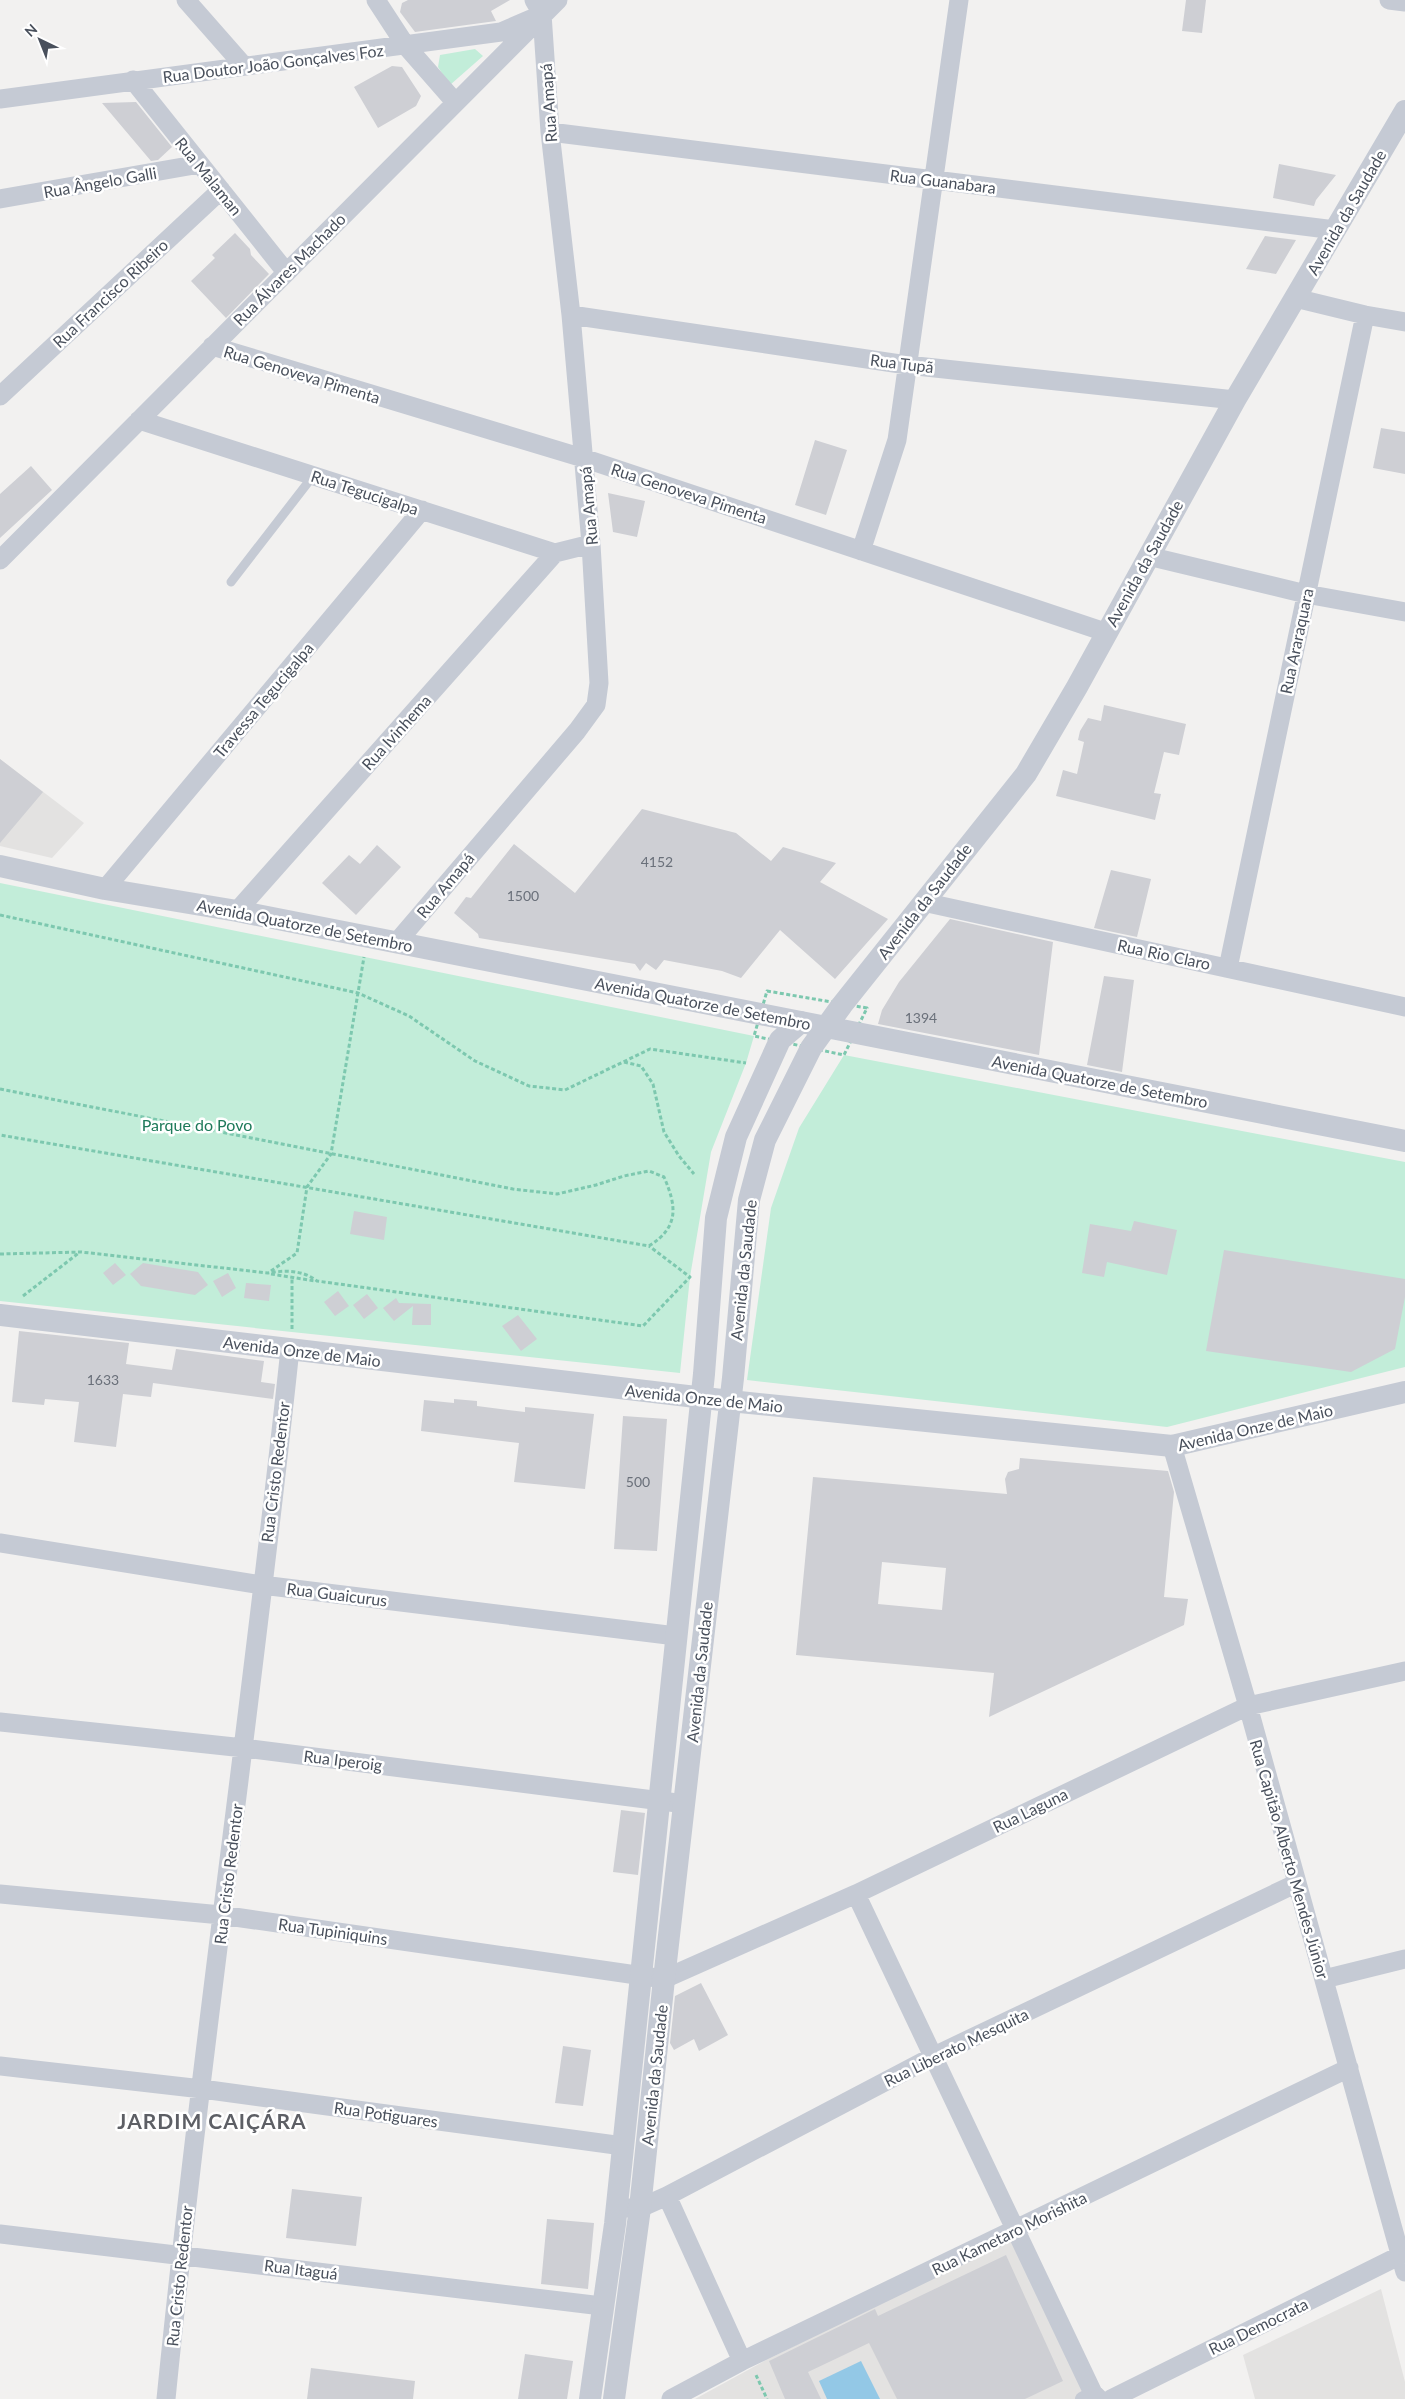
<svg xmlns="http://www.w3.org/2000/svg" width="1405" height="2399" font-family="Lato,sans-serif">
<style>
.education{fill:#e3e2e1}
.green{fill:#c2edd9}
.water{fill:#93c8e6}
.building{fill:#cecfd4;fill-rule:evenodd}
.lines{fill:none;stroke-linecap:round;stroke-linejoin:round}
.path{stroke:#7dc8af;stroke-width:3;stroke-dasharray:4 2.5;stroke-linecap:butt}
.service{stroke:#c5cad4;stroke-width:9}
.pedestrian{stroke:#c5cad4;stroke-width:14}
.minor{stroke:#c5cad4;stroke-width:19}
.tertiary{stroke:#c5cad4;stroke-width:22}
.labels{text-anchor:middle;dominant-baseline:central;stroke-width:5;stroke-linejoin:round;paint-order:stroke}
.number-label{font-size:14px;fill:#6a707a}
.street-label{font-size:16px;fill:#49505c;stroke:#fff}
.park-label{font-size:16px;fill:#1e7a5a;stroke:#fff}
.district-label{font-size:21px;font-weight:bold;letter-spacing:1px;fill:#5d5f65;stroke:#fff}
</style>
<rect width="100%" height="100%" fill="#f2f1f0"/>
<path class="education" d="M0 759 84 823 52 858 0 846Z
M1013 2238 1091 2399H695L768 2359Z
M1381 2289 1405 2382V2399H1255L1243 2355Z"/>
<path class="green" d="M475 49 483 56 450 85 438 67 440 55Z
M0 883 754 1036 746 1063 711 1152 690 1277 680 1373 0 1301Z
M844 1055 1405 1162V1367L1167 1427 747 1380 771 1208 799 1128Z"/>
<path class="water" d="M861 2361 880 2399H827L819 2381Z"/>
<path class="building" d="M408 0H510L491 11 496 21 415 32 400 12 402 3Z
M1186 0H1206L1202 33 1182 31Z
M392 66 402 67 421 96 416 106 378 128 354 87Z
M136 102 172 147 158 160 151 161 102 103Z
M1279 164 1336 175 1316 200 1314 206 1273 198Z
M235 233 250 249 251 255 269 274 226 318 191 281 215 258 212 255Z
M1265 236 1296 240 1276 274 1246 269Z
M1381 428 1405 432V474L1373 468Z
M815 440 847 450 826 515 795 505Z
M31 466 52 490 0 538V494Z
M608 493 645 501 637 537 613 532Z
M1104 705 1186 724 1179 755 1164 752 1154 793 1161 794 1155 820 1056 796 1063 770 1077 774 1084 742 1078 740 1080 731 1088 718 1101 721Z
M0 759 43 792 0 843Z
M642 809 736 833 771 861 783 847 836 863 820 882 888 919 835 979 780 930 741 978 722 971 664 960 656 970 646 963 640 971 635 964 479 938 478 934 454 913 466 897 471 898 514 844 575 893Z
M377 845 401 867 356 915 322 883 349 855 360 864Z
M1111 870 1151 879 1137 937 1094 928Z
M950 919 1053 942 1039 1055 878 1024 882 1010 899 982Z
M1104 976 1134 980 1122 1072 1087 1065Z
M354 1211 387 1217 384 1240 350 1234Z
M1134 1221 1177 1230 1167 1275 1107 1262 1104 1277 1082 1273 1090 1224 1131 1231Z
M1224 1250 1405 1279V1297L1395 1349 1351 1372 1206 1351Z
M115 1263 126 1275 113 1285 103 1273Z
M143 1263 198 1272 208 1285 195 1295 141 1286 130 1274Z
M228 1273 236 1288 222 1297 213 1281Z
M246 1283 271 1285 269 1301 244 1298Z
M338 1291 349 1306 335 1316 324 1302Z
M367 1294 378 1308 364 1319 353 1305Z
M396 1298 399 1303 431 1304V1325H412L413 1306 394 1321 383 1308Z
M518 1315 537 1339 521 1351 502 1326Z
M19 1331 129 1343 126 1364 172 1370 176 1349 264 1361 261 1382 275 1384 273 1399 153 1383 151 1397 123 1394 116 1447 74 1442 79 1402 45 1399 44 1405 12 1402Z
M454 1399 477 1401V1406L525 1412V1407L594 1414 585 1489 514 1482 519 1443 421 1431 424 1400 454 1403Z
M623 1416 667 1419 657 1551 614 1549Z
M1020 1458 1168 1471 1174 1492 1164 1597 1188 1599 1184 1625 989 1717 994 1673 796 1655 813 1477 1007 1494 1005 1479 1008 1472 1019 1469ZM882 1562 946 1568 942 1610 878 1604Z
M621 1810 645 1813 638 1875 613 1872Z
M701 1983 728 2035 699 2051 694 2039 674 2050 670 2043 675 1996Z
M563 2046 591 2050 583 2106 555 2103Z
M292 2189 362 2197 356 2246 286 2238Z
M547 2219 594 2223 588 2289 541 2284Z
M1006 2255 1063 2381 1025 2399H897L869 2343 808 2372 821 2399H785L769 2361 875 2309 878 2316Z
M525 2354 573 2361 567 2399H518Z
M311 2368 415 2381 413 2399H307Z"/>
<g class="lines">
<path class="path" d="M0 915 358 993 409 1016 475 1061 529 1086 565 1090 650 1049 746 1063
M767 991 867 1008 844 1055 754 1036Z
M624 1062 641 1066 653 1084 664 1132 679 1156 694 1174
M0 1089 513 1189 557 1194 596 1185 624 1176 649 1171 664 1177C677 1207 679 1227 649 1246L0 1135
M0 1254 81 1252 268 1273C285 1270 303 1270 317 1281L643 1326 690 1277 649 1246
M271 1271 297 1253 307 1187 331 1154 364 957
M271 1274 315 1281
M23 1296 80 1252
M292 1329V1277
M756 2375 767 2399"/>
<path class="service" d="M231 582 313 476"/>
<path class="pedestrian" d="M1082 2399 1093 2393"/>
<path class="minor" d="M186 0 244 66
M376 0 406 46 455 102
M1389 0 1405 2
M133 80 286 272
M0 99 501 32 531 19
M550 132 1335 230
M0 199 200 164
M1295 298 1365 315 1405 322
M571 315 907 365 1235 400
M212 346 583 458 1105 632
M0 396 221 190
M139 420 555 553 591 544
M861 551 897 440 959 0
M1148 556 1306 594 1405 612
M0 560 558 0
M105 889 422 510
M923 902 1405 1007
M237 911 555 553
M397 942 577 731 596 705 599 683 591 544 571 315 550 132 542 14 534 0
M1228 968 1365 315
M1172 1446 1248 1706 1405 2272
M0 1543 262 1585 676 1636
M0 1722 244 1748 685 1804
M0 1894 221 1915 664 1979 856 1894 1248 1706 1405 1671
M856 1894 1093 2393 1099 2399
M1324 1979 1405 1959
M0 2066 202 2089 623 2146
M667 2196 742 2361
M627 2208H640L667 2196 934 2056 1297 1883
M0 2234 602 2306
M166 2399C201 2048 253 1700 290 1349
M671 2399 742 2361 1349 2068
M1111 2399 1405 2253"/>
<path class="tertiary" d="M0 866 105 889 237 911 1405 1141
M0 1315 730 1401 1172 1446 1405 1392
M590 2399 615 2224 704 1374 716 1218 736 1137 780 1040 801 1022
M614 2399 640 2208 664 1979 733 1378 749 1200 765 1140 811 1048 842 1005 1026 774 1077 687 1235 400 1405 111"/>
</g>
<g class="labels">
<g class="number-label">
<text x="657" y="861">4152</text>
<text x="523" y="895">1500</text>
<text x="921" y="1017">1394</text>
<text x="103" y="1379">1633</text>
<text x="638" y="1481">500</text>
</g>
<g class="street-label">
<text transform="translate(273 63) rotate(-7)">Rua Doutor João Gonçalves Foz</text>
<text transform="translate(548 103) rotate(-94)">Rua Amapá</text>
<text transform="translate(209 176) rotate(51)">Rua Malaman</text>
<text transform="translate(943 181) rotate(7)">Rua Guanabara</text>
<text transform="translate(100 182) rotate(-10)">Rua Ângelo Galli</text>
<text transform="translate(1346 212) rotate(-60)">Avenida da Saudade</text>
<text transform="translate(289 269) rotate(-45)">Rua Álvares Machado</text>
<text transform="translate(110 293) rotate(-43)">Rua Francisco Ribeiro</text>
<text transform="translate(902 363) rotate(7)">Rua Tupã</text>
<text transform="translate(302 374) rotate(17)">Rua Genoveva Pimenta</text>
<text transform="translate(365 492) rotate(18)">Rua Tegucigalpa</text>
<text transform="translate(689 493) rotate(18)">Rua Genoveva Pimenta</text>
<text transform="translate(588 506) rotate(-95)">Rua Amapá</text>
<text transform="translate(1144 563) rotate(-61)">Avenida da Saudade</text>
<text transform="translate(1296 641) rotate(-78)">Rua Araraquara</text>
<text transform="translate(263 700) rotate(-50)">Travessa Tegucigalpa</text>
<text transform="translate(396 732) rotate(-48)">Rua Ivinhema</text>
<text transform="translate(445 885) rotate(-50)">Rua Amapá</text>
<text transform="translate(924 901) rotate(-52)">Avenida da Saudade</text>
<text transform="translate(305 925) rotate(11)">Avenida Quatorze de Setembro</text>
<text transform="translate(1164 954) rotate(12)">Rua Rio Claro</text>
<text transform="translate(703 1003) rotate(11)">Avenida Quatorze de Setembro</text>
<text transform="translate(1100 1081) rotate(11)">Avenida Quatorze de Setembro</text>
<text transform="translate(743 1270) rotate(-84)">Avenida da Saudade</text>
<text transform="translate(302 1351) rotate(7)">Avenida Onze de Maio</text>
<text transform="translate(704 1398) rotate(6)">Avenida Onze de Maio</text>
<text transform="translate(1255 1427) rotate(-13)">Avenida Onze de Maio</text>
<text transform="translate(275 1472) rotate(-83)">Rua Cristo Redentor</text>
<text transform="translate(337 1594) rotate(7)">Rua Guaicurus</text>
<text transform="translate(699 1672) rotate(-84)">Avenida da Saudade</text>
<text transform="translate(343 1760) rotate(7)">Rua Iperoig</text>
<text transform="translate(1030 1810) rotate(-26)">Rua Laguna</text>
<text transform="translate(1290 1859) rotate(74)">Rua Capitão Alberto Mendes Júnior</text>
<text transform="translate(228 1874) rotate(-83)">Rua Cristo Redentor</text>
<text transform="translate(333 1931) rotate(8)">Rua Tupiniquins</text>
<text transform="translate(956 2047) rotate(-26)">Rua Liberato Mesquita</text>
<text transform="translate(654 2075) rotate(-84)">Avenida da Saudade</text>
<text transform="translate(386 2114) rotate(8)">Rua Potiguares</text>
<text transform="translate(1009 2233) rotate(-26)">Rua Kametaro Morishita</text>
<text transform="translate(301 2269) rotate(7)">Rua Itaguá</text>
<text transform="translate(179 2276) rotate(-84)">Rua Cristo Redentor</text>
<text transform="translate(1258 2326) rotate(-26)">Rua Democrata</text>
</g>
<g class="park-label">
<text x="197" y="1124">Parque do Povo</text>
</g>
<g class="district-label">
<text x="212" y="2120">JARDIM CAIÇÁRA</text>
</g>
</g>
<g transform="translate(40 40) rotate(317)" stroke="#ffffff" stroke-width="4" paint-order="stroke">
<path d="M0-4L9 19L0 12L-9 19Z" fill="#49505c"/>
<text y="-8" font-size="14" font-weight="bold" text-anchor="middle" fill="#49505c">N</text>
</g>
</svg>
